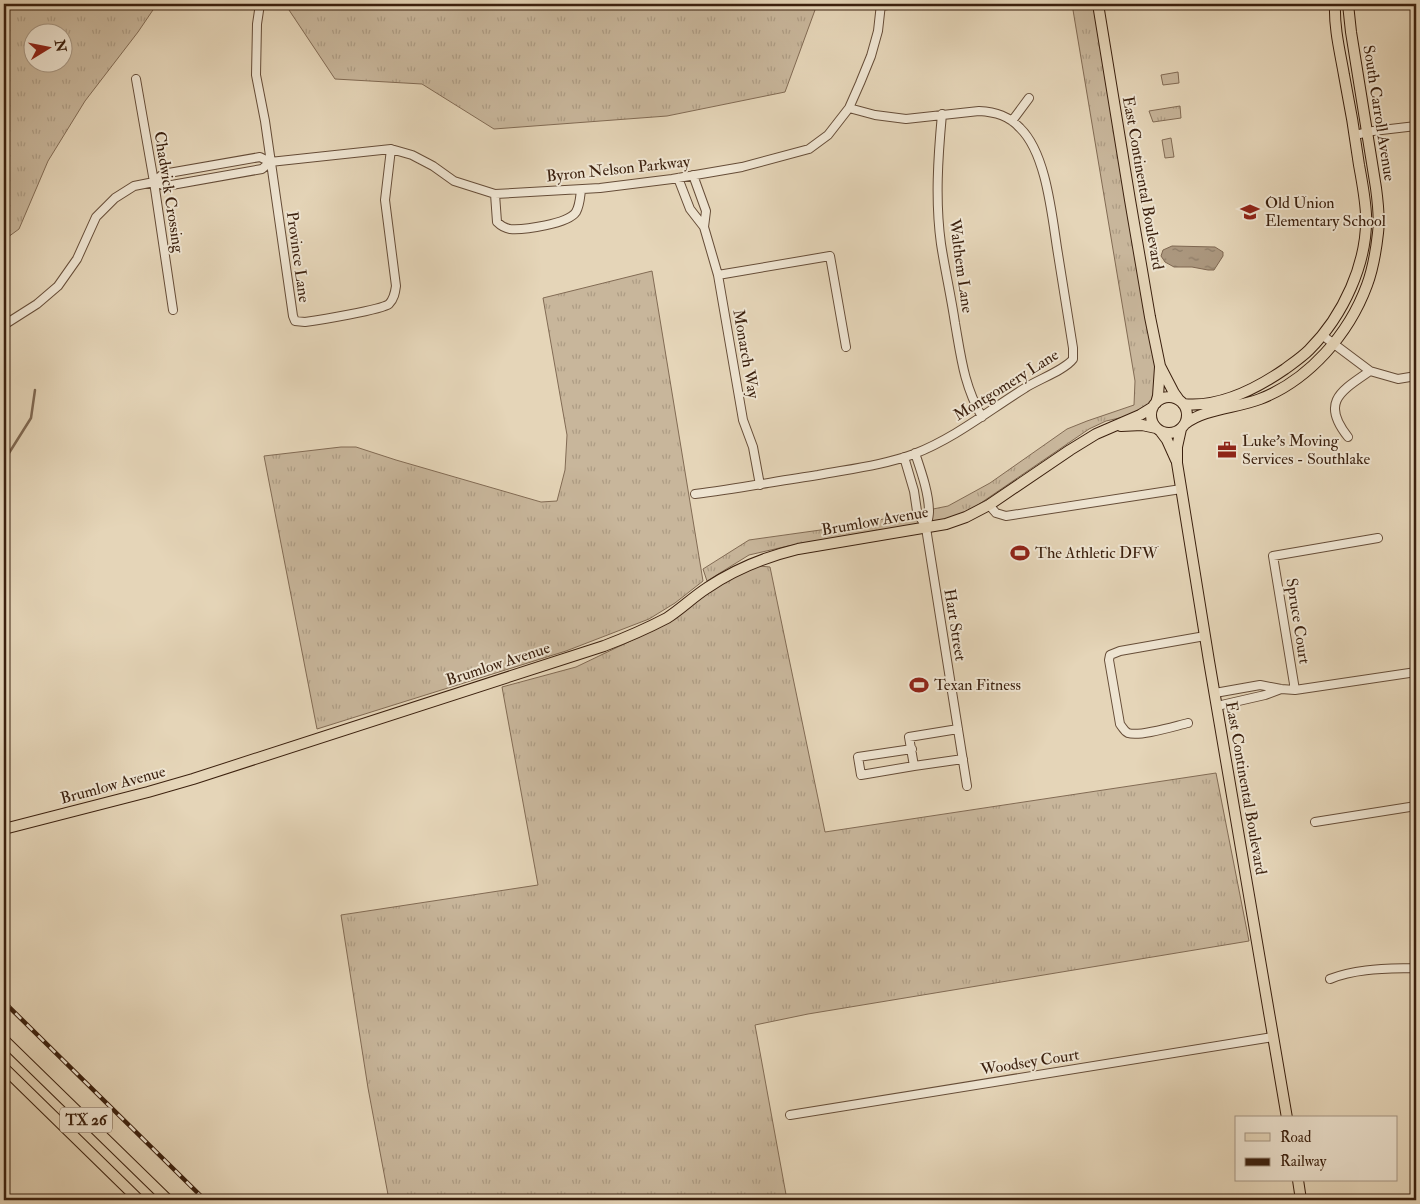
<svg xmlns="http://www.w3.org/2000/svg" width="1420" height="1204" font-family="'IM FELL Double Pica',serif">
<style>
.grass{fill:url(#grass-tufts);stroke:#826b54;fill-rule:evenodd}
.garden{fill:#c8b69b;stroke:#826b54}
.water{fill:url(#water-ripples);stroke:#7e6751}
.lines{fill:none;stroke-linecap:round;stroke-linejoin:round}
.stream{stroke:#7e6751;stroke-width:2.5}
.minor-casing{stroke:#664d38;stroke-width:10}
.major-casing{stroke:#3b200e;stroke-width:12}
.minor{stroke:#eee4d1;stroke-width:8}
.major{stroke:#e5d5b8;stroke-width:10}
.rail-casing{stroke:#3b200e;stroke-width:4.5}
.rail{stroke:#eee4d1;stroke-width:2.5;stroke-dasharray:8;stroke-linecap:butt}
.labels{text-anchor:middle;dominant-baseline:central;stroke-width:4;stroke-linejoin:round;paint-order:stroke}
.shield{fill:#eee4d1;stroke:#715b48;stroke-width:1}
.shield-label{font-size:15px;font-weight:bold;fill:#3b200e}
.street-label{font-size:16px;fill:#3b200e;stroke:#eee4d1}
.poi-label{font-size:16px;fill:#3b200e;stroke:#eee4d1;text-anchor:start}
</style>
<defs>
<pattern id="grass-tufts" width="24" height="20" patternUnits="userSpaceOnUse" patternTransform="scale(1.25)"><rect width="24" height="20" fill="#c8b69b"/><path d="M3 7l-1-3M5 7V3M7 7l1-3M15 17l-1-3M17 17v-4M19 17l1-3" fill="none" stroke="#ad9c84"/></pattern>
<pattern id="water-ripples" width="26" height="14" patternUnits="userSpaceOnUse" patternTransform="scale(1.25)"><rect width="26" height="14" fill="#ab977e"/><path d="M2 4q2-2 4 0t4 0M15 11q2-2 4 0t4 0" fill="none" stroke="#8c7b66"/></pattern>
</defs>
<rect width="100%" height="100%" fill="#e5d5b8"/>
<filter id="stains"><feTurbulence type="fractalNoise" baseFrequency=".004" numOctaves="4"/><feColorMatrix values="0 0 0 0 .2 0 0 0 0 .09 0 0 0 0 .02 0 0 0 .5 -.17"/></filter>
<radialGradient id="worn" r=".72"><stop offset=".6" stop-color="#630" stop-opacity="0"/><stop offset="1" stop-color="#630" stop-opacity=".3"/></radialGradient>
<path class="grass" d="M4 4H157L138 32 85 101 48 161 19 229 4 240ZM32 32H62V62H32Z
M285 4H815V10L785 92 667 116 494 129 422 84 335 79Z
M1072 4H1093L1157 378 1155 394 1151 405 1137 414 1106 421 1089 429 972 509 947 520 788 546 749 555 707 581 703 569 749 540 849 526 948 506 990 483 1067 429 1087 421 1134 405 1135 381Z
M1180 106 1181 118 1153 122 1149 111Z
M652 271 703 581 675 603 649 619 566 651 317 729 264 456 341 447H356L396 460 541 502 557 501 565 470 567 435 543 298Z
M759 566 770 567 825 832 1216 773 1249 941 808 1014 755 1025 787 1200H389L368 1088 341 915 538 885 502 687 576 667 668 623 726 580Z"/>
<path class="garden" d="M1178 72 1179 83 1163 85 1161 75Z
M1171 138 1174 157 1165 158 1162 140Z"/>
<path class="water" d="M1172 246 1215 247 1223 252V256L1214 270H1208L1192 267H1174L1165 262 1161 256 1163 250Z"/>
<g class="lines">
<path class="stream" d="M4 461 31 418 35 390"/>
<g class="minor-casing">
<path id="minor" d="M260 4 257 24 256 75 265 121 293 316 295 321 305 322C319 320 381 310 389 304 394 299 395 293 396 286L385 200 391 149
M881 6 894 4
M136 79 154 182 173 310
M942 114C938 157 935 201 941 244 945 270 951 296 955 323 961 357 964 386 982 417
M1012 121 1029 98
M1355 135 1373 131 1416 126
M693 175 706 211 704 227
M678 178 690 209 704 227 718 275 743 420 753 447 760 485
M154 182 166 186 262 169 270 162
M495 194 497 222C501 226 504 228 510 229 524 230 568 224 576 212 580 205 580 197 581 190
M718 275 830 256 846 347
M4 325 37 304 58 286 77 259 96 217 115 198 134 186 154 182 163 174 260 157 270 162 391 149 412 155 433 166 454 181 495 194 600 188 672 179 742 167 809 149 828 135 849 108 860 83 871 56 878 31 881 4
M1322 335 1370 371 1398 379 1416 376
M1348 437C1320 402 1341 391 1370 371
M915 453C921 471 929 493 929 512 929 517 927 523 926 528L967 786
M904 457 914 491 917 511 926 528
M695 494C736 489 777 481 818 475 850 469 884 465 914 454 955 438 988 411 1025 388 1037 380 1065 370 1073 359V348C1068 317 1063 285 1058 254 1052 218 1047 154 1020 128 1009 116 996 112 979 111L906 119 875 115 849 108
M989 505 996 513 1006 516 1181 489
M1295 690 1273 556 1378 538
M1215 693 1260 685 1281 689 1295 690 1416 672
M1217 706 1265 695 1281 689
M1188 723C1175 726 1140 737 1128 733 1124 731 1123 728 1120 724L1109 660 1110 655 1120 651 1205 636
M958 729 909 737 914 766 963 759
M912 749 858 757 861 775 914 766
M1315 822 1416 806
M1330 979C1357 968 1387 969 1416 968
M790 1115 1273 1037"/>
</g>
<g class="major-casing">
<path id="major" d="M1098 4 1130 200 1150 317 1160 366 1174 393 1179 400
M1151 415a18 18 0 1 1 36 0a18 18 0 1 1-36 0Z
M1156 403 1158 396 1160 367
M1183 404C1219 408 1256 389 1285 369 1293 363 1302 357 1309 350 1343 316 1368 263 1366 214 1365 197 1362 181 1359 165 1355 135 1350 105 1344 75 1340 52 1334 28 1335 4
M1185 424C1203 409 1237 408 1260 399 1309 380 1349 334 1367 285 1373 269 1376 251 1378 233 1380 218 1378 203 1376 188L1351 32 1348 4
M1121 426 1142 425 1156 428
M1181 429 1177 447V463L1209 661 1287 1118
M1161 432 1167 440 1176 460
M4 829 148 792 193 779 604 646C625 638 646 629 667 618 681 609 693 597 707 588 735 569 765 557 798 549L946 524 966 517 989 505 1070 450 1096 434 1140 415 1153 407
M4 1040 168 1200
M4 1068 139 1200
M1298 1180 1301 1200"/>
</g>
<use href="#minor" class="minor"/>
<use href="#major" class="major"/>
<g class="rail-casing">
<path id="rail" d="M4 1002 205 1200"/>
</g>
<use href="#rail" class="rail"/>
</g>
<defs>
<g id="school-bare" transform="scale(1.5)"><path d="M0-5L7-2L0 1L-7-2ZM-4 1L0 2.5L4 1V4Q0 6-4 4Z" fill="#8f2418" stroke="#eee4d1" stroke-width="2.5" paint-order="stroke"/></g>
<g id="office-bare" transform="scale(1.5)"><path d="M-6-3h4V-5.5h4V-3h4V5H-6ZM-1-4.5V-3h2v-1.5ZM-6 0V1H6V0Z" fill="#8f2418" stroke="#eee4d1" stroke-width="2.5" paint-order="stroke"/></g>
<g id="stadium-bare" transform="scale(1.5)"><path d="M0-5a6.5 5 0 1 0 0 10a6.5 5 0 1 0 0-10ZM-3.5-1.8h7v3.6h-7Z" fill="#8f2418" stroke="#eee4d1" stroke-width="2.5" paint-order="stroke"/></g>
</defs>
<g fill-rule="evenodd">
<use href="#school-bare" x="1250" y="212"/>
<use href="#office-bare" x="1227" y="450"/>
<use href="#stadium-bare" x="1020" y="553"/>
<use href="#stadium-bare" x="919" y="685"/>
</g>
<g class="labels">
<rect class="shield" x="60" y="1107.5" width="52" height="25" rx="4"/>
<g class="shield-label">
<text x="86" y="1120">TX 26</text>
</g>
<g class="street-label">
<text transform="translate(1379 113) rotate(81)">South Carroll Avenue</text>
<text transform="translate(618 169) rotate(-6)">Byron Nelson Parkway</text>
<text transform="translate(1143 183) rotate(80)">East Continental Boulevard</text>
<text transform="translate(169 192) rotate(81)">Chadwick Crossing</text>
<text transform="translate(298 257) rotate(82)">Province Lane</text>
<text transform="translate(961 266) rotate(82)">Walthem Lane</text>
<text transform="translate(746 354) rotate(80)">Monarch Way</text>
<text transform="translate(1006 385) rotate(-32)">Montgomery Lane</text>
<text transform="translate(875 521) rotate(-10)">Brumlow Avenue</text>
<text transform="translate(1298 621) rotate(81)">Spruce Court</text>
<text transform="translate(955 625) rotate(81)">Hart Street</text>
<text transform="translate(498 664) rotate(-18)">Brumlow Avenue</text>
<text transform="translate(113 785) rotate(-15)">Brumlow Avenue</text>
<text transform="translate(1246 788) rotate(80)">East Continental Boulevard</text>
<text transform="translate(1030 1062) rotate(-9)">Woodsey Court</text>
</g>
<g class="poi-label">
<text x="1265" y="203">Old Union<tspan x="1265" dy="18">Elementary School</tspan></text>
<text x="1242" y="441">Luke’s Moving<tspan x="1242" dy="18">Services - Southlake</tspan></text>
<text x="1035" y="553">The Athletic DFW</text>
<text x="934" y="685">Texan Fitness</text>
</g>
</g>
<rect width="1420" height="1204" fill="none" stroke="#e5d5b8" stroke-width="20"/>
<rect x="5" y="5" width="1410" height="1194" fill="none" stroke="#3b200e" stroke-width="2.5"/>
<rect x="10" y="10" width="1400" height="1184" fill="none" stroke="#3b200e"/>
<rect x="1235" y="1116" width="162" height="65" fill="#eee4d1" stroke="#a69683"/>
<rect x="1245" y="1133" width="25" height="8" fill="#e5d5b8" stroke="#a69683"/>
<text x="1280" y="1142" font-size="15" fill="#3b200e">Road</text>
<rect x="1245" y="1158" width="25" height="8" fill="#3b200e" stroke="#a69683"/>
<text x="1280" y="1166" font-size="15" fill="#3b200e">Railway</text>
<g transform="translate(48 48) rotate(80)"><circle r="24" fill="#eee4d1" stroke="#a69683"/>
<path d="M0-4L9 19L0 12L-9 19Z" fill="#8f2418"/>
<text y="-8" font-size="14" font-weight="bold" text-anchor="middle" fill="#3b200e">N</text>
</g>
<rect width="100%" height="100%" filter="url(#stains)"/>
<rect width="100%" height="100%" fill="url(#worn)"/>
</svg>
